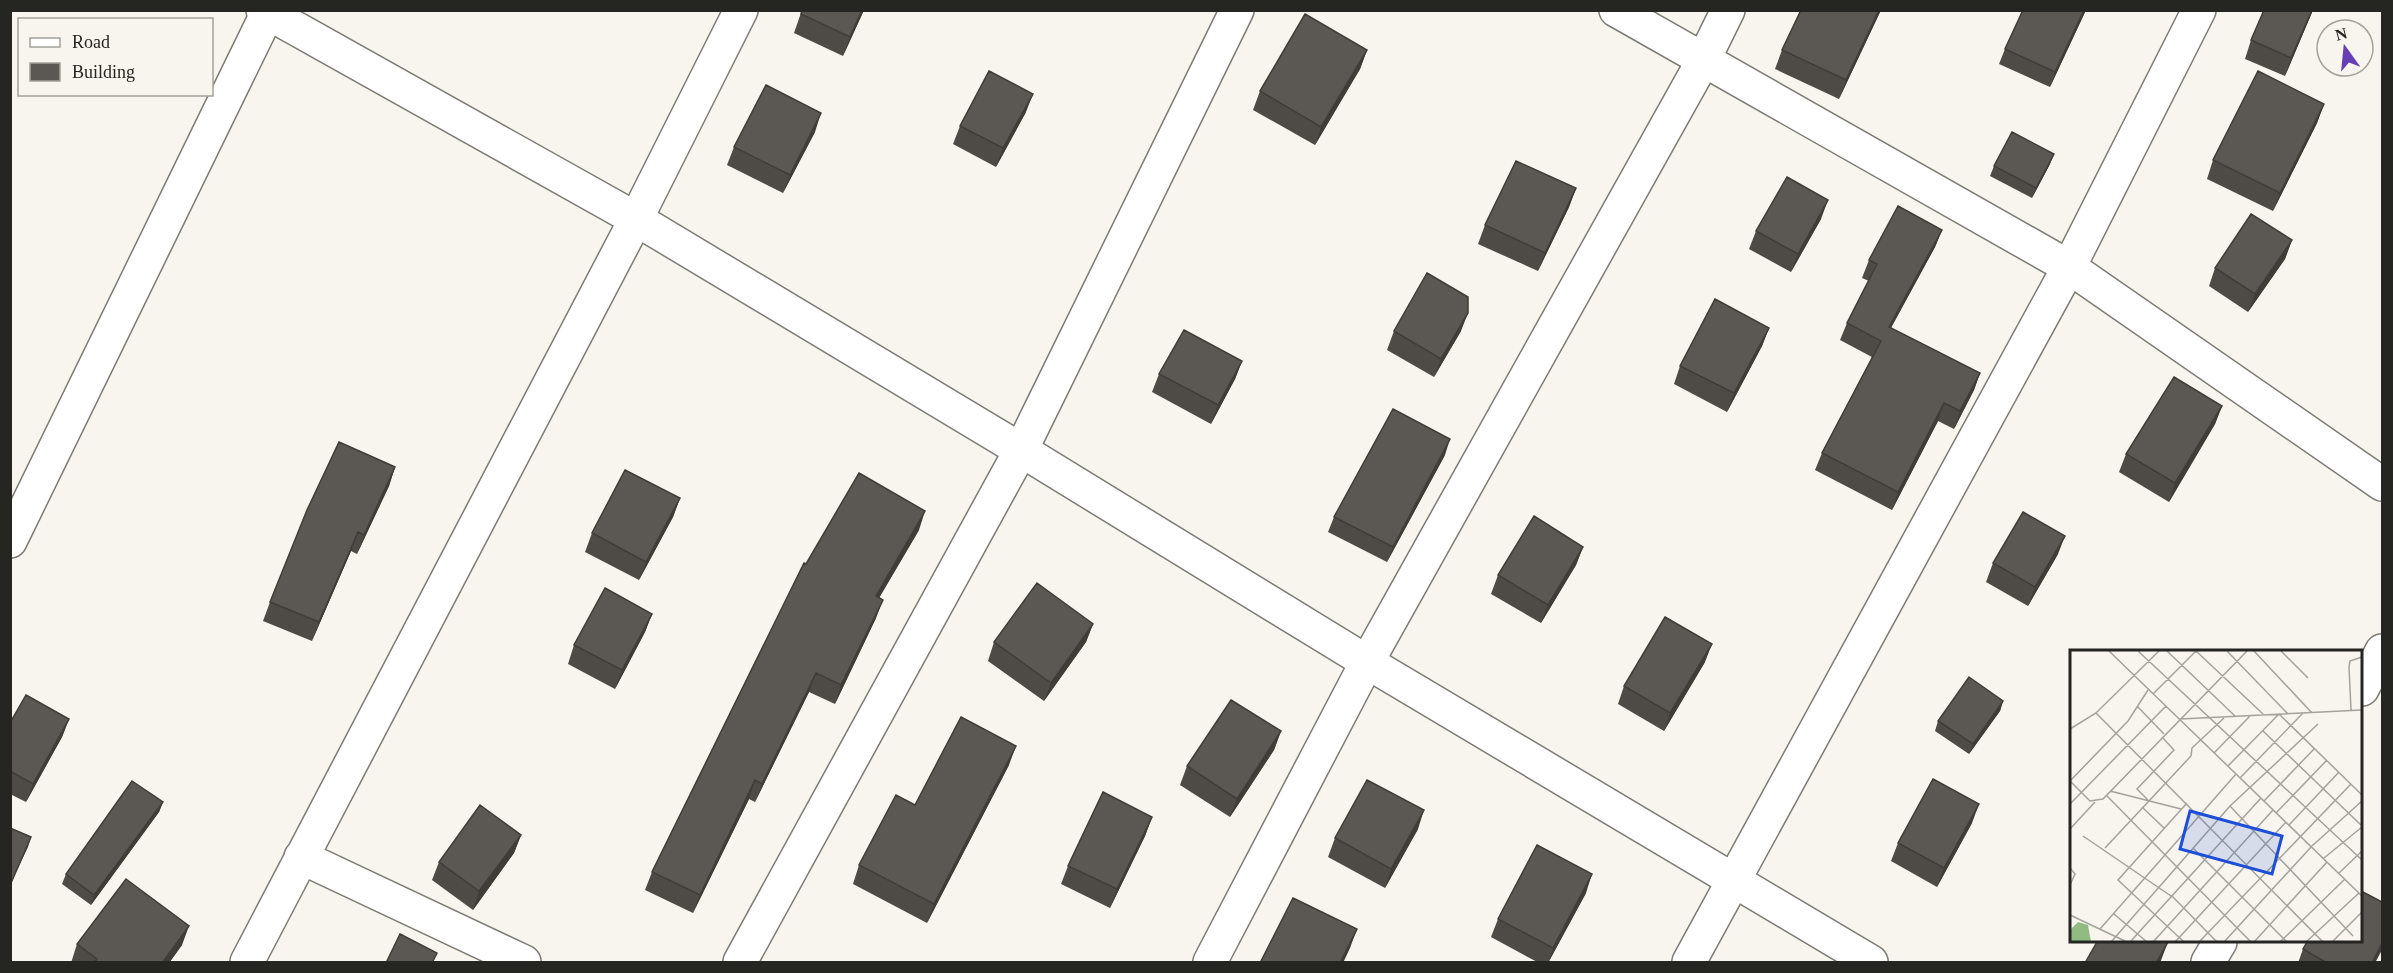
<svg xmlns="http://www.w3.org/2000/svg" width="2393" height="973" font-family="'Times New Roman',serif">
<style>
.lines{fill:none;stroke-linecap:round;stroke-linejoin:round}
.street-casing{stroke:#7c7b74;stroke-width:36}
.secondary-casing{stroke:#7c7b74;stroke-width:36}
.street{stroke:#fff;stroke-width:33}
.secondary{stroke:#fff;stroke-width:33}
.wall{fill:#4e4b47}
.shaded-wall{fill:#403d39}
.building{fill:#5b5752;stroke:#403d39;stroke-width:1.5}
.inset-road{fill:none;stroke:#a3a29c;stroke-width:1.5}
.view{fill:#1d4ed8;fill-opacity:0.15;stroke:#1d4ed8;stroke-width:3}
.inset-edge{fill:none;stroke:#252522;stroke-width:3}
</style>
<rect width="100%" height="100%" fill="#f7f5ed"/>
<g class="lines">
<g class="street-casing">
<path id="street" d="M1616 10 2069 267 2382 484
M10 541 269 10
M2362 689 2382 651
M301 857 524 962
M247 962 636 219 741 10
M740 962 1021 450 1237 10
M1210 962 1367 662 1703 61 1728 10
M1689 962 2069 267 2199 10
M2208 962 2220 942"/>
</g>
<g class="secondary-casing">
<path id="secondary" d="M263 10 636 219 1021 450 1367 662 1871 962"/>
</g>
<use href="#street" class="street"/>
<use href="#secondary" class="secondary"/>
</g>
<path class="wall" d="M802 10H864L843 56 794 33Z
M1801 10H1881L1839 99 1775 69 1782 50Z
M2086 10 2050 87 1999 64 2005 49Z
M2264 10H2313L2285 76 2245 59 2251 40Z
M1367 50 1360 69 1315 145 1253 110 1260 91Z
M2324 104 2317 123 2273 211 2207 179 2213 160Z
M1026 112 996 167 953 144 960 126Z
M815 132 783 193 727 165 734 147Z
M2050 164 2032 198 1990 176 1994 166Z
M1576 188 1569 207 1538 271 1478 244 1485 225Z
M1821 219 1791 272 1749 249 1756 231Z
M1942 230 1935 247 1891 328 1980 373 1974 390 1954 429 1938 421 1892 510 1815 470 1822 453 1872 357 1840 340 1847 323 1869 281 1862 278 1869 260Z
M2292 240 2285 259 2248 312 2209 286 2215 268Z
M1769 328 1762 346 1727 412 1674 384 1680 366Z
M1394 331H1461L1434 377 1387 350Z
M1242 361 1235 379 1211 424 1152 392 1159 374Z
M2222 406 2215 424 2169 502 2119 472 2126 454Z
M1445 455 1387 562 1328 532 1334 517Z
M395 467 389 486 357 554 351 551 312 641 263 621 270 602Z
M680 498 673 517 639 580 585 552 592 533Z
M919 530 879 598 876 618 835 704 809 692 755 802 749 799 693 913 645 890 652 872 806 564Z
M1583 547 1576 565 1541 623 1491 594 1498 575Z
M2058 554 2028 606 1986 582 1993 563Z
M652 614 645 632 615 689 568 664 574 645Z
M1093 624 1086 642 1044 701 988 661 994 642Z
M1705 662 1664 731 1618 704 1624 686Z
M2003 701 2000 711 1969 754 1935 731 1938 721Z
M69 719 62 737 26 802 10 794V723Z
M1281 731 1274 750 1230 817 1180 785 1187 766Z
M1009 765 927 923 853 884 859 865 915 805Z
M163 802 159 812 91 905 62 884 66 874Z
M1152 817 1145 836 1110 908 1061 884 1068 866Z
M1972 823 1937 887 1891 861 1898 843Z
M1418 829 1385 888 1328 857 1335 838Z
M521 835 514 853 473 910 432 880 439 862Z
M1586 893 1548 963H1539L1491 937 1498 919Z
M77 944 182 945 169 963H71Z
M2303 949 2375 963H2298Z"/>
<path class="shaded-wall" d="M862 10H864L843 56 850 37Z
M1879 10H1881L1839 99 1846 80Z
M2084 10H2086L2050 87 2055 72Z
M2312 10H2313L2285 76 2291 58Z
M1367 50 1360 69 1315 145 1321 127Z
M1033 94 1026 112 996 167 1003 148Z
M2324 104 2317 123 2273 211 2280 193Z
M821 113 815 132 783 193 790 175Z
M2054 154 2050 164 2032 198 2036 188Z
M1576 188 1569 207 1538 271 1545 253Z
M1828 200 1821 219 1791 272 1798 254Z
M1942 230 1935 247 1882 344 1889 327Z
M2292 240 2285 259 2248 312 2255 294Z
M1468 313 1461 331 1434 377 1441 359Z
M1769 328 1762 346 1727 412 1734 393Z
M1242 361 1235 379 1211 424 1218 405Z
M1980 373 1974 390 1954 429 1960 411Z
M1944 403 1938 421 1892 510 1898 492Z
M2222 406 2215 424 2169 502 2175 483Z
M1450 439 1445 455 1387 562 1393 547Z
M395 467 389 486 357 554 364 535Z
M680 498 673 517 639 580 646 562Z
M925 511 919 530 869 615 876 596Z
M358 532 351 551 312 641 319 622Z
M2065 536 2058 554 2028 606 2035 587Z
M1583 547 1576 565 1541 623 1548 605Z
M883 600 876 618 835 704 841 685Z
M652 614 645 632 615 689 622 670Z
M1093 624 1086 642 1044 701 1051 683Z
M1712 644 1705 662 1664 731 1670 713Z
M816 673 809 692 755 802 762 784Z
M2003 701 2000 711 1969 754 1973 744Z
M69 719 62 737 26 802 33 784Z
M1281 731 1274 750 1230 817 1237 799Z
M1016 746 1009 765 927 923 934 904Z
M755 780 749 799 693 913 700 895Z
M163 802 159 812 91 905 94 895Z
M1979 804 1972 823 1937 887 1944 868Z
M1424 810 1418 829 1385 888 1391 869Z
M1152 817 1145 836 1110 908 1117 889Z
M521 835 514 853 473 910 479 891Z
M31 837 28 847 10 885 11 883Z
M1592 874 1586 893 1548 963 1553 948Z
M189 926 182 945 169 963H162Z
M1357 929 1350 948 1343 963H1340Z
M2168 942 2160 963H2156Z
M2382 943V950L2375 963H2372Z"/>
<path class="building" d="M802 10H862L850 37 801 14Z
M1801 10H1879L1846 80 1782 50Z
M2023 10H2084L2055 72 2005 49Z
M2264 10H2312L2291 58 2251 40Z
M1305 14 1367 50 1321 127 1260 91Z
M989 71 1033 94 1003 148 960 126Z
M2258 71 2324 104 2280 193 2213 160Z
M766 85 821 113 790 175 734 147Z
M2012 132 2054 154 2036 188 1994 166Z
M1516 161 1576 188 1545 253 1485 225Z
M1787 177 1828 200 1798 254 1756 231Z
M1898 206 1942 230 1889 327 1980 373 1960 411 1944 403 1898 492 1822 453 1881 341 1847 323 1877 264 1869 260Z
M2251 214 2292 240 2255 294 2215 268Z
M1427 273 1468 297V313L1441 359 1394 331Z
M1715 299 1769 328 1734 393 1680 366Z
M1184 330 1242 361 1218 405 1159 374Z
M2174 377 2222 406 2175 483 2126 454Z
M1393 409 1450 439 1393 547 1334 517Z
M339 442 395 467 364 535 358 532 319 622 270 602 307 510Z
M625 470 680 498 646 562 592 533Z
M859 473 925 511 876 596 883 600 841 685 816 673 762 784 755 780 700 895 652 872 804 563 806 564Z
M2023 512 2065 536 2035 587 1993 563Z
M1534 516 1583 547 1548 605 1498 575Z
M1037 583 1093 624 1051 683 994 642Z
M605 588 652 614 622 670 574 645Z
M1665 617 1712 644 1670 713 1624 686Z
M1969 677 2003 701 1973 744 1938 721Z
M26 695 69 719 33 784 10 771V723Z
M1231 700 1281 731 1237 799 1187 766Z
M961 717 1016 746 934 904 859 865 896 795 915 805Z
M1933 779 1979 804 1944 868 1898 843Z
M1367 780 1424 810 1391 869 1335 838Z
M132 781 163 802 94 895 66 874Z
M1103 792 1152 817 1117 889 1068 866Z
M480 805 521 835 479 891 439 862Z
M10 828 31 837 11 883H10Z
M1537 845 1592 874 1553 948 1498 919Z
M126 879 189 926 162 963H94L97 959 77 944Z
M2361 891 2382 902V943L2372 963H2327L2303 949 2307 942H2361Z
M1293 898 1357 929 1340 963H1260Z
M400 934 437 953 432 963H386Z
M2097 942H2168L2156 963H2085Z"/>
<g transform="translate(2070 650)">
<rect width="292" height="292" fill="#f7f5ed"/>
<path d="M8 272 18 275 21 292H0V280Z" fill="#90bc83"/>
<path class="inset-road" d="M39 1 292 246M68 1 292 210M97 1 165 66M126 1 193 64M157 1 218 64M184 1 242 63M211 1 238 28M83 44 126 1M67 56 94 84M281 60 279 17 280 11 292 7M26 63 253 292M110 69 292 60M0 79 26 63 89 1M193 81 292 176M144 103 180 66M158 116 209 64 292 145M170 128 233 63M0 131 20 151 33 149 177 1M0 131 58 71 78 40M40 141 111 159M36 145 181 292M78 150 67 139 104 100 92 87M194 151 245 98M0 154 96 56M160 156 283 286M72 157 94 178M206 163 257 110M219 175 269 122M0 179 25 152M13 186 101 246M35 198 121 106 122 98 154 68M123 198 217 292M254 208 292 177M0 218 5 224 0 235M269 223 292 201M102 246 147 292M44 264 77 292M0 265 57 292M30 279 166 124M41 292 160 156 248 74M60 292 191 148M83 292 203 160M105 292 216 172M114 292 48 230 117 153M129 292 281 134M154 292 242 196 292 151M184 292 257 212M210 292 275 229M236 292 289 243M262 292 292 262"/>
<path class="view" d="M120 161 212 186 202 224 110 199Z"/>
<rect width="292" height="292" class="inset-edge"/>
</g>
<rect width="2393" height="973" fill="none" stroke="#252522" stroke-width="24"/>
<rect x="18" y="18" width="195" height="78" fill="#f7f5ed" stroke="#a3a29c" stroke-width="1.5"/>
<rect x="30" y="38" width="30" height="9" fill="#ffffff" stroke="#a3a29c" stroke-width="1.5"/>
<text x="72" y="48" font-size="18" fill="#252522">Road</text>
<rect x="30" y="63" width="30" height="18" fill="#5b5752" stroke="#a3a29c" stroke-width="1.5"/>
<text x="72" y="78" font-size="18" fill="#252522">Building</text>
<g transform="translate(2345 48) rotate(345)"><circle r="28" fill="#f7f5ed" stroke="#a3a29c" stroke-width="1.5"/>
<path d="M0-4.5L10 22L0 15L-10 22Z" fill="#673eb6"/>
<text y="-9" font-size="16" font-weight="bold" text-anchor="middle" fill="#252522">N</text>
</g>
</svg>
